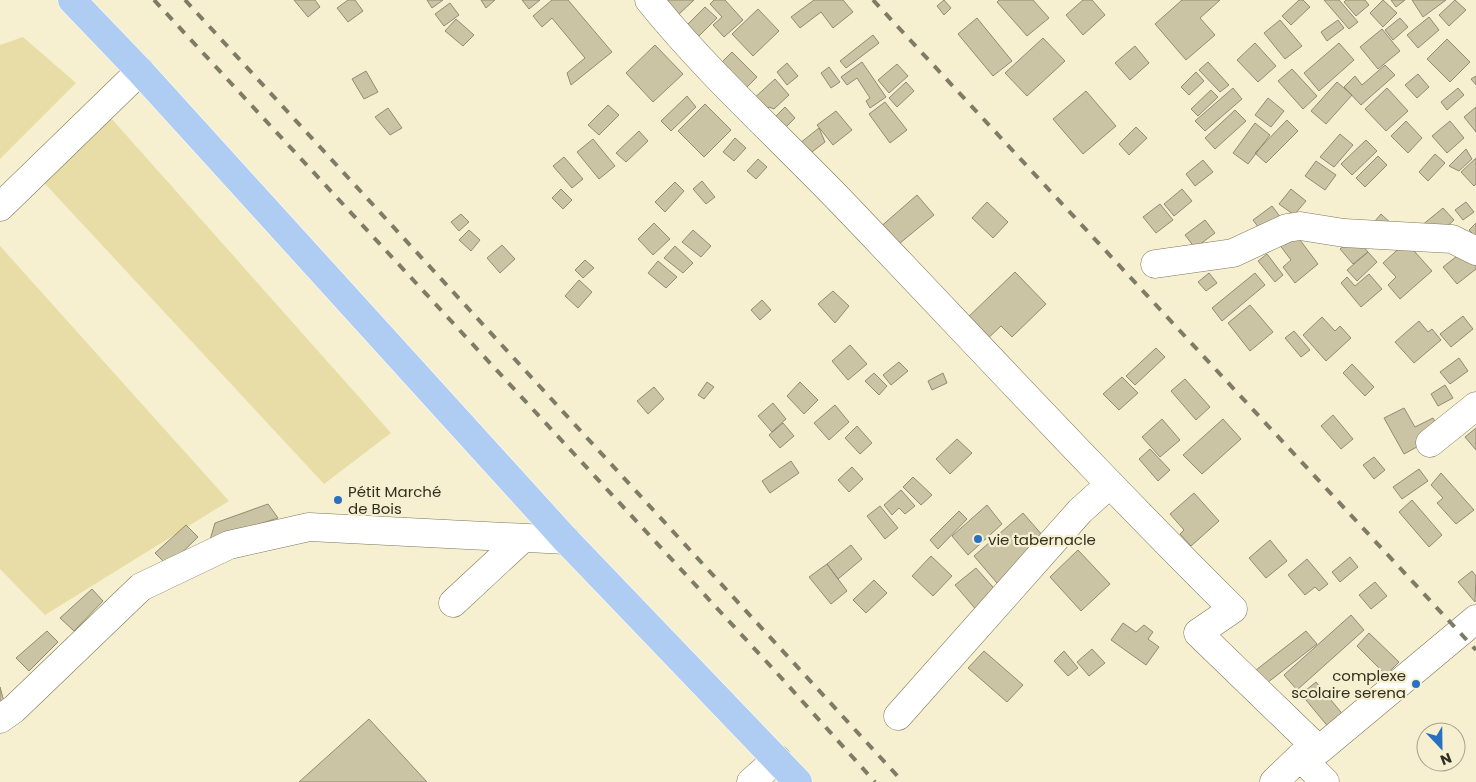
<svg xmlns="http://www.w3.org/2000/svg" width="1476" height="782" font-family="Poppins,sans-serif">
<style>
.green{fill:#e8dda6}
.building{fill:#cac4a5;stroke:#928c6f}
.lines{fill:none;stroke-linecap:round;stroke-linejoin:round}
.minor-casing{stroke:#7c775a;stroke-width:29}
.major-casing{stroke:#fff;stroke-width:29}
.minor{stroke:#fff;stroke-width:28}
.major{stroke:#afcdf3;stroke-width:28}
.rail{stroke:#7e7b66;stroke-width:4;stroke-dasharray:9 9;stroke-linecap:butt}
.poi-dot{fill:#2870c1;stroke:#f6f0d0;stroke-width:2}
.labels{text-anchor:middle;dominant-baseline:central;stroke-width:4.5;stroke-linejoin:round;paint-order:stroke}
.poi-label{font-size:15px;fill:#312f22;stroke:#f6f0d0;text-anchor:start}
</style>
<rect width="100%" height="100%" fill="#f6f0d0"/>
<path class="green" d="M23 37 76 83 0 159V45Z
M111 118 391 433 324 484 35 173Z
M0 246 229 501 45 615 0 569Z"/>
<path class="building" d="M294 0H315L320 7 308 17Z
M348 0H355L363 11 348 22 337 8Z
M427 0H443L432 8Z
M481 0H495L486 8Z
M522 0H540L529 9Z
M552 0H568L612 52 571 85 567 73 585 58 552 18 542 27 533 16Z
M662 0H694L677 16Z
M714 0H725L743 20 724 37 713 25 722 17 710 4Z
M814 0H843L853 12 833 28 821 12 800 28 791 17Z
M944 0 951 8 944 15 937 6Z
M999 0H1033L1049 18 1027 36 997 2Z
M1083 0H1092L1105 15 1083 35 1066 15Z
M1182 0H1220L1200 18 1215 35 1186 60 1155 24Z
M1299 0H1303L1310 7 1291 25 1282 16Z
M1324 0H1339L1358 22 1349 29Z
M1346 0H1365L1369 5 1356 16 1344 2Z
M1383 0 1397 13 1383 27 1370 13Z
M1391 0H1405L1396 7Z
M1412 0H1446L1423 17Z
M1455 0 1466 10 1449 26 1439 15Z
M450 3 459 15 444 26 435 14Z
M705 7 717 18 692 43 680 32Z
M758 9 779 31 753 56 732 34Z
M1429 17 1439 30 1418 48 1407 35Z
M977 18 1012 61 993 76 958 34Z
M1400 18 1408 27 1393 40 1385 30Z
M456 19 474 35 463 46 445 31Z
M1280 20 1302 46 1285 59 1264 33Z
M1338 20 1344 28 1327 41 1321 32Z
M1382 29 1400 51 1378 69 1360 47Z
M873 35 879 43 846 68 840 61Z
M1043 38 1065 61 1027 96 1005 73Z
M1447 39 1470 62 1450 82 1427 59Z
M1255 43 1276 66 1258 82 1237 60Z
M1339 43 1354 60 1319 91 1304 73Z
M655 45 683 74 653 102 626 73Z
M1135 46 1149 63 1130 80 1115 63Z
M732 52 757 77 743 91 718 66Z
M862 62 886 97 870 108 866 101 870 98 857 78 847 85 841 77Z
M1208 62 1229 85 1220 92 1199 70Z
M787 63 798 76 787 85 777 72Z
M897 64 908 76 889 93 878 80Z
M1385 65 1395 75 1361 105 1344 87 1355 76 1362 85Z
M829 67 840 82 831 88 821 73Z
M1292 69 1317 96 1303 109 1278 81Z
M366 71 378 92 364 99 352 79Z
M1196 72 1204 81 1189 95 1181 87Z
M1418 74 1429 87 1417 98 1405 85Z
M1476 76V85L1471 79Z
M775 79 789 95 774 109 769 107 762 113 751 101Z
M906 82 914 91 897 107 889 98Z
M1337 82 1352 95 1326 124 1311 111Z
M1233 88 1242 99 1205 131 1195 121Z
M1387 88 1408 111 1386 131 1365 109Z
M1458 88 1464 95 1447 110 1441 102Z
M1211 90 1218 97 1198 116 1191 109Z
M1086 91 1116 126 1083 154 1053 119Z
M687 96 696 107 671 131 661 121Z
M1268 98 1284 111 1271 127 1255 115Z
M885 102 907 130 890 143 869 114Z
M705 104 731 130 704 157 678 131Z
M608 105 619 115 599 135 588 125Z
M785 107 795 118 781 132 770 122Z
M1476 107V132L1464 117Z
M388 108 402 128 390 135 375 117Z
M1235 110 1246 121 1215 149 1205 138Z
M836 111 852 130 833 145 817 125Z
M1287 120 1298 131 1266 163 1255 153Z
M1406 121 1422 138 1408 153 1391 136Z
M1450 121 1464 138 1447 153 1432 136Z
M1255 123 1270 135 1248 164 1233 153Z
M1136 127 1147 138 1129 155 1119 144Z
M819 128 825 142 804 158 795 147Z
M639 131 648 141 626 162 616 153Z
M1340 134 1353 145 1334 167 1320 157Z
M735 138 746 148 734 161 723 152Z
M593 139 615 166 599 179 577 152Z
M1366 140 1377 151 1352 175 1341 164Z
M1466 149 1472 159 1459 171 1449 166Z
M1435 154 1445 163 1428 181 1419 172Z
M1378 156 1387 165 1365 187 1356 178Z
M564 157 583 179 572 188 553 166Z
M1476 158V184L1474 186 1461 172Z
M758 159 767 167 756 179 747 171Z
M1203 160 1213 172 1195 186 1186 174Z
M1316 161 1336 175 1325 190 1305 176Z
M702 181 715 197 706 204 693 189Z
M675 182 684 191 665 212 655 202Z
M561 189 572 200 563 209 552 198Z
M1182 189 1192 201 1174 216 1164 204Z
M1291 189 1306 201 1294 215 1279 204Z
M917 195 934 215 894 248 878 229Z
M987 202 1008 222 993 238 972 218Z
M1466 202 1474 212 1463 220 1455 210Z
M1160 204 1173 220 1156 233 1143 217Z
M1272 206 1284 222 1265 236 1253 220Z
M1443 208 1454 220 1444 229 1421 226Z
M461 214 469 222 459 231 451 222Z
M1381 214 1394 226 1387 232 1375 221Z
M1205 220 1215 233 1195 248 1185 235Z
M654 223 670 239 653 255 638 239Z
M1476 223V237L1469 230Z
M469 230 480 240 471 251 459 240Z
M693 230 711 246 701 257 682 242Z
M1294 232 1318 264 1295 283 1283 267 1291 260 1279 244Z
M1355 237 1368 252 1353 264 1340 249Z
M1406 242 1432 271 1400 299 1388 285 1396 277 1383 263Z
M502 245 515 259 500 273 487 258Z
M675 246 693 263 683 273 664 258Z
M1466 249 1476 261V269L1457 284 1443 267Z
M1368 252 1377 262 1357 281 1347 270Z
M1267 254 1283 275 1275 282 1258 261Z
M585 260 594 268 583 278 575 270Z
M658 261 677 277 666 288 648 273Z
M1015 272 1046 304 1012 337 1001 326 984 342 964 321Z
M1209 273 1217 283 1206 291 1198 282Z
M1255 273 1265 285 1222 321 1212 308Z
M1369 274 1382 289 1361 307 1341 283 1347 277 1355 286Z
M579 280 592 292 578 308 565 296Z
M833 291 849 306 835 323 818 304Z
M762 300 771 310 760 320 751 310Z
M1250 305 1273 332 1250 351 1228 323Z
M1463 316 1473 329 1451 347 1440 334Z
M1322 317 1335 331 1340 326 1351 338 1326 361 1303 335Z
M1419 321 1428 332 1432 329 1441 340 1414 363 1395 342Z
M1294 331 1310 350 1301 357 1285 338Z
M850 345 867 364 848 380 832 361Z
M1156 348 1165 357 1135 385 1126 376Z
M1459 358 1468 371 1450 384 1440 372Z
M899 362 908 371 891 385 883 375Z
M1352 364 1374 387 1365 396 1343 373Z
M874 373 887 386 879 395 865 381Z
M943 373 947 383 932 390 928 381Z
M1122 377 1138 393 1119 410 1103 394Z
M1185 379 1210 407 1196 420 1171 391Z
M707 382 714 387 704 399 698 395Z
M800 382 818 400 804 414 787 396Z
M1445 385 1453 398 1438 406 1431 394Z
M654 387 664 399 648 414 637 401Z
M773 403 786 419 772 432 758 416Z
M835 405 849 422 829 440 814 423Z
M1404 408 1415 427 1433 418 1438 427 1435 437 1404 454 1384 418Z
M1333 415 1353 439 1341 449 1321 426Z
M1162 419 1180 440 1160 457 1142 437Z
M1223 419 1241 439 1202 474 1183 455Z
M783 423 794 436 780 448 769 435Z
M857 426 872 443 860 454 845 438Z
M1476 428V450L1465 437Z
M957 439 972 453 950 474 936 459Z
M1150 449 1170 470 1158 481 1139 459Z
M1374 457 1385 470 1374 479 1363 465Z
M791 461 799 473 770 493 762 481Z
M852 467 863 479 849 492 838 480Z
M1419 469 1428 481 1402 499 1393 487Z
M1441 473 1474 510 1456 524 1437 503 1443 498 1431 485Z
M913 477 932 495 921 505 903 487Z
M901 490 915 506 905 514 899 508 892 515 884 505Z
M1194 493 1219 521 1191 546 1180 534 1184 530 1170 514Z
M1412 500 1442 535 1429 547 1399 512Z
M268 504 278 518 210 540 215 523Z
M987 505 1002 524 968 555 952 536Z
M880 506 898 528 885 539 867 516Z
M959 511 967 519 938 549 930 540Z
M1023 513 1050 544 1017 565 997 583 974 556Z
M186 525 198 537 168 566 155 553Z
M1270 540 1287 561 1266 578 1249 558Z
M851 545 862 559 838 579 827 564Z
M1078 550 1110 584 1081 611 1050 577Z
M931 556 952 576 933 596 912 576Z
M1350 557 1358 567 1340 582 1332 572Z
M1307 559 1328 584 1319 591 1315 587 1305 595 1288 575Z
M827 564 847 591 831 604 809 577Z
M976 568 1000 595 979 613 955 585Z
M1472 571 1476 576 1475 602 1458 582Z
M874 580 887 593 866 613 853 600Z
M1375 582 1387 596 1371 609 1359 595Z
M92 589 103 601 74 631 60 618Z
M1351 615 1364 630 1297 690 1284 675Z
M1123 623 1136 632 1144 625 1153 632 1148 639 1159 647 1146 665 1111 640Z
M47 631 58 642 29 671 16 658Z
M1306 631 1317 644 1267 683 1256 670Z
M1369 633 1399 662 1386 675 1357 646Z
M1092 649 1105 663 1089 676 1077 662Z
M984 651 1023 685 1007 702 968 668Z
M1064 651 1078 668 1068 676 1054 661Z
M1316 682 1345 717 1330 729 1301 694Z
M0 687 6 709 0 710Z
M369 719 427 782H299Z"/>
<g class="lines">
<g class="minor-casing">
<path id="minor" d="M649 0C711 77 786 143 854 215 980 347 1104 481 1233 609L1198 633 1319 750
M0 207 140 71
M1155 264 1233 253 1287 228 1300 226 1344 233 1452 239 1476 251
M1430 443 1476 406
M453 603 523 538
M898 716 1080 511 1110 484
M0 719 14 709 141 587 229 545 309 527 566 540
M1300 757 1325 782
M751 782 777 759
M1274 782 1300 757 1319 750 1476 619"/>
</g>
<g class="major-casing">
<path id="major" d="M72 0 140 71 566 540 798 782"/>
</g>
<use href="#minor" class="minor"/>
<use href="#major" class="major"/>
<path class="rail" d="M154 0 776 672 875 782
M185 0 903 782
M873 0 1476 650"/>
</g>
<g class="poi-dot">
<circle cx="338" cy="500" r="5"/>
<circle cx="978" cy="539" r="5"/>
<circle cx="1416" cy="684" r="5"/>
</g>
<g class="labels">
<g class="poi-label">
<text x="348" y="491">Pétit Marché<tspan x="348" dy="17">de Bois</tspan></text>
<text x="988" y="539">vie tabernacle</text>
<text x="1406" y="675" text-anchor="end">complexe<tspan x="1406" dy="17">scolaire serena</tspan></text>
</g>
</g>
<g transform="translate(1441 747) rotate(158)"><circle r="24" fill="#f6f0d0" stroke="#a7a38a"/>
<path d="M0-4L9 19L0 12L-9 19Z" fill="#2870c1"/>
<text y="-8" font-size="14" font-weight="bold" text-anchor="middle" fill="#312f22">N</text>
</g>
</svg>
